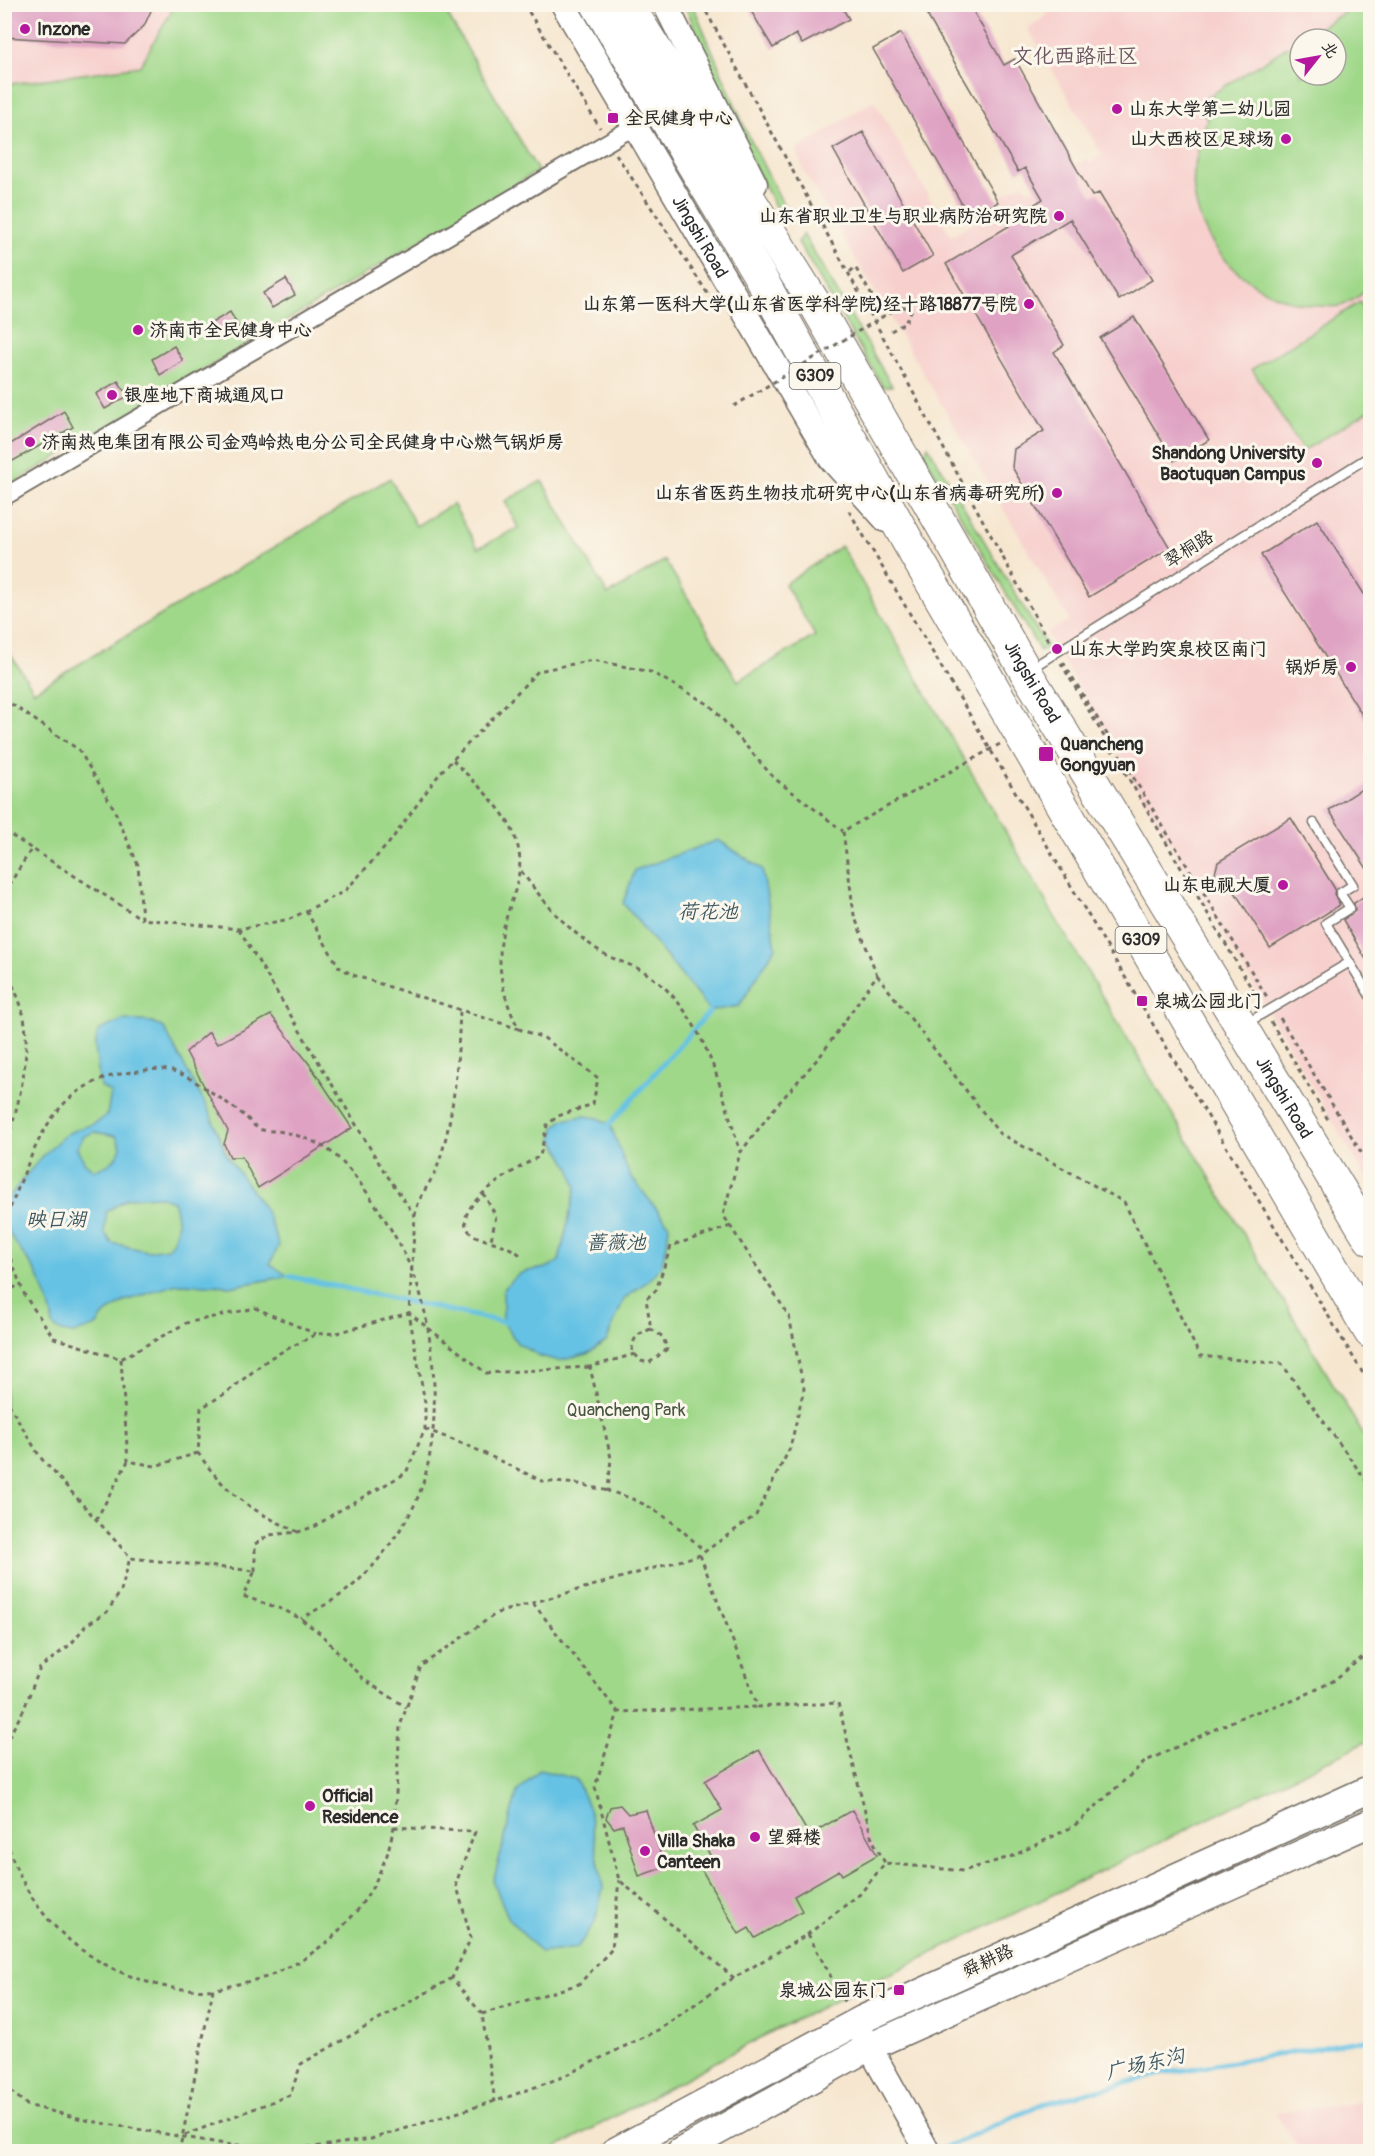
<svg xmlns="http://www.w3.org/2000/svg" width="1375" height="2156" font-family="Pangolin,'LXGW WenKai TC',sans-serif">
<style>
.built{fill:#f7d0cd;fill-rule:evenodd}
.green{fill:#a0d88a;stroke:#66825a;stroke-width:1.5}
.water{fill:#66c2e4;stroke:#487688;stroke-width:1.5;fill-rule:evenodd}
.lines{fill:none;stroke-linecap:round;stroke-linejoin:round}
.stream{stroke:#66c2e4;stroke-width:5}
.building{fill:#dfa2c3}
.lane-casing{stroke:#726c64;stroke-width:11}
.street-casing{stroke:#726c64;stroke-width:20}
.secondary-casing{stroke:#726c64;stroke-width:27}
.primary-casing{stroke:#726c64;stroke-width:30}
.highway-casing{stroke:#726c64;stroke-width:34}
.path{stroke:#726c64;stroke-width:3;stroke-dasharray:4.5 4.5;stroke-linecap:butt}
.lane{stroke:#fff;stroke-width:8}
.street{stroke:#fff;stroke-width:16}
.secondary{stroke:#fff;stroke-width:24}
.primary{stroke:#fff;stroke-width:27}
.highway{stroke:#fff;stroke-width:32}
.path-bridge{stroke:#726c64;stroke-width:3;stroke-dasharray:4.5 4.5;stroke-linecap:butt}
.poi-dot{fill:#b5179e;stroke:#fbf7ec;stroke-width:2}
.labels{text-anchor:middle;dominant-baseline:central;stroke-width:6;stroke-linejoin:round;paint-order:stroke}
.shield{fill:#fbf7ec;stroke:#696865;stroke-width:1.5}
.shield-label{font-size:16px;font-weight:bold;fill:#2b2b2b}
.poi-label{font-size:18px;font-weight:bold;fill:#2b2b2b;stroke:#fbf7ec;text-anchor:start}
.street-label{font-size:18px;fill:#2b2b2b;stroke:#fbf7ec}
.park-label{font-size:18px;fill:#485643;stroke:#fbf7ec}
.water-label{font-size:20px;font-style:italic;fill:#3d5862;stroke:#fbf7ec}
.quarter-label{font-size:21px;fill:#6a5560;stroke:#fbf7ec}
</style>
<rect width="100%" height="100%" fill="#fbf7ec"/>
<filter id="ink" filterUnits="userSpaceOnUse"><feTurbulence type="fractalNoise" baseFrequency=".0167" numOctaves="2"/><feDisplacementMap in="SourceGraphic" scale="12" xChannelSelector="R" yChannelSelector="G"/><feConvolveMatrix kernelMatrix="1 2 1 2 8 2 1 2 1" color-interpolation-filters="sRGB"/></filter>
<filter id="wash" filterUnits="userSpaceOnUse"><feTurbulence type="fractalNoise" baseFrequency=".008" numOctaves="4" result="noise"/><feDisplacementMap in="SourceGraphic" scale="24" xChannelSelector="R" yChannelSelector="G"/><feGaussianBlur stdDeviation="1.35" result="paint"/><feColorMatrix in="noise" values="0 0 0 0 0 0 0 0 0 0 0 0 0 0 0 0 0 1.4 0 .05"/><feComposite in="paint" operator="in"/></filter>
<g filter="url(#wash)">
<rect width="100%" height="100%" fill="#f6e6cf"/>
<path class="built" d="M4 5H175L140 66 5 85Z
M1060 5H1370V1185L1047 633 1069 620 805 173 796 150 874 100 951 236 1004 204 1001 196 1023 183 1029 191 1087 158 1090 163 1102 155 1028 29ZM1300 39H1336V75H1300Z
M1370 2101V2151H1300L1275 2113Z"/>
<path class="green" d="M175 5H442L538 171 5 488 4 85 140 66Z
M685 5H693L747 133 784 206 777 210 740 137Z
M1356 5H1370V288C1362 294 1353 301 1343 305 1337 308 1327 306 1320 306 1260 304 1200 253 1194 191 1191 167 1201 142 1207 119L1198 103 1300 39V75H1336V39H1301Z
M803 234 892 386 883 387 798 242Z
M1360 302 1370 319V410L1303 451 1252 369Z
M928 446 1047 647 1040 651 924 454Z
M390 478 416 526 453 504 478 548 518 528 505 501 542 481 608 595 665 560 738 681 815 636 785 584 841 546 1053 914 1370 1446V1740L771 2032 551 2151H5V646L34 691Z"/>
<path class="water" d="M718 840 762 869 776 947 739 1006 710 1011 623 903 635 870Z
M123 1020 152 1022 164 1028 210 1113 227 1156 265 1209 279 1245 270 1264 288 1276 235 1286 177 1284 125 1301 105 1314 96 1326C85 1330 67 1338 57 1329 53 1327 52 1321 52 1317 49 1301 44 1289 37 1274 26 1254 0 1233 5 1207 10 1190 52 1144 67 1134 80 1126 93 1128 107 1115L111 1093 100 1086 95 1046 98 1031ZM95 1132 116 1136 121 1147C116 1161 109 1166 94 1170L85 1163 77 1148 84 1136ZM159 1196 173 1201C179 1220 180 1232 168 1248L147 1251 112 1243 104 1232 107 1211 128 1198Z
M584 1116 598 1118 610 1124 629 1174 669 1225 667 1245 661 1266 648 1281 624 1299 606 1342 587 1354 559 1361 540 1356 517 1343 503 1322V1291C525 1259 536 1278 559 1261L576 1187 571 1170 553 1139 555 1127 563 1120Z
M539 1770 576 1779 589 1809 603 1888 595 1922 577 1948 541 1953 509 1919 493 1882 517 1792Z"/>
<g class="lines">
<path class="stream" d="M610 1124 710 1011
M288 1276 503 1322
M935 2152 1043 2104 1161 2074 1370 2039"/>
</g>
<g id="blocks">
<path class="building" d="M4 4H154L144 26 125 44 4 37Z
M747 4H840L849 19 802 44 796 34 773 48Z
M945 4H969L1004 65 1015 59 1092 196 1099 193 1152 280 1119 300 1070 219 1011 255 1064 345 1054 352 1170 548 1089 597 1012 467 1014 449 1044 431 946 264 1009 226 1006 222 1043 199 1025 168 1018 172 927 15Z
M901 33 998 202 970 218 873 49Z
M863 132 933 256 903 273 833 149Z
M286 279 295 295 272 308 263 293Z
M230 312 239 327 217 340 208 325Z
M1134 317 1209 440 1174 461 1100 338Z
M174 346 183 361 160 375 152 359Z
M118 381 128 396 105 409 96 394Z
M64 411 73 427 4 466V448Z
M1317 520 1371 605V729L1261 555Z
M1371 783V875L1329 810Z
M1291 818 1335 889 1334 894 1340 905 1270 948 1228 881H1220L1215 873 1218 862Z
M1371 892V968L1343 920 1355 911 1354 903Z
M271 1015 310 1065 352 1128 258 1188 242 1157H230L224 1144 228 1131 186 1052 209 1032 217 1044Z
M759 1750 809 1835 852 1810 877 1855 842 1875 839 1870 794 1896 802 1911 755 1938 749 1928 739 1934 700 1867 713 1860 693 1826 722 1810 705 1781Z
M620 1805 628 1814 646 1810 665 1867 639 1876 623 1825 614 1828 606 1818 610 1807Z"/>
</g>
</g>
<g filter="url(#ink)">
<use href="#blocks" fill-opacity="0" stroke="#726c64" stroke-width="1.5"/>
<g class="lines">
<g class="lane-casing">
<path id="lane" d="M1030 669 1370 456
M1314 823 1353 885 1340 893 1350 908 1326 923 1370 996
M1247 1023 1350 962"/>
</g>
<g class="street-casing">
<path id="street" d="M4 497 635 126"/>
</g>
<g class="secondary-casing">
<g id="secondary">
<path id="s1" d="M563 4 831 459 886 520"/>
<path d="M665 4 755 184"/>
<path d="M860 2030 928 2152"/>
</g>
</g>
<g class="primary-casing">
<path id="primary" d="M614 2152 863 2019 1370 1789
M680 2152 869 2047 1370 1823"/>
</g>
<g class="highway-casing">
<g id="highway">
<path d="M597 4 759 275 912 549 1370 1332"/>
<path id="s2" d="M627 4 815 304 1026 672 1370 1239"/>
</g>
</g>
<path class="path" d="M524 4 600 128
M702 4 1050 644
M616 154 710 297
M850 272 855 267 884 316
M891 331 905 323 911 311 906 307 897 308
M849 511 1183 1075 1370 1385
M1063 662 1267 997
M1061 663 1259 1001
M4 699 79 750 113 807 138 865 142 919 239 929 290 919 345 891 389 843 440 773 538 671 593 660 651 672 710 705 774 778 843 831
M453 760C474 783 509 811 517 843 527 877 507 904 502 936 496 969 504 1001 519 1029L544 1038 598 1078 593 1104 558 1116 547 1125 540 1156C525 1164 448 1205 469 1231 476 1240 496 1241 507 1247 512 1249 518 1253 523 1257
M4 831 142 919
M521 871C547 906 564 927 601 952 615 961 632 964 646 973 705 1012 721 1089 740 1152
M4 893 32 848
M306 911 339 967 353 975 519 1029
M239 929 382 1168 415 1216 409 1313 486 1373 590 1367
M4 969C10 980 16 991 20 1003 36 1047 17 1109 4 1153
M877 975 999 1133 1124 1202 1200 1356 1282 1364 1370 1486
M1280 1018 1370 1167
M1271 1022 1330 1123
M483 1193 496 1216 491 1240
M415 1216C418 1194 433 1182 439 1162 455 1113 458 1060 460 1010
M4 1242 25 1296 54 1338 121 1359 186 1323 255 1308 316 1334
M4 1292 20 1285
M651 1329C638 1334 633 1336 632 1351L641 1361 649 1363 667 1349 663 1337 651 1329 646 1299 656 1290 671 1246 731 1226
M635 1354 590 1367 611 1458 608 1491C652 1503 672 1520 704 1551
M121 1359 128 1461
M4 1396 40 1457 130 1557
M425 1429 471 1447 542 1481 579 1484 608 1491
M96 1520 128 1461 155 1466 198 1453
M700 1555 758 1707 838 1703 872 1839 885 1863
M255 1571V1544L269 1535 298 1532 316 1526 335 1513 406 1473 425 1429V1403L409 1313 337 1333 316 1334 270 1358 226 1393 201 1408 198 1453C227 1495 252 1511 298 1532
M533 1603 618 1712
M4 1745 23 1711 40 1668 71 1644 86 1625 107 1612 121 1591 130 1558 255 1571 243 1596 284 1610 301 1619 321 1634 363 1679 406 1707
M394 1827 475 1832 456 1883 471 1938 452 1978 482 2014 495 2102
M4 1831C24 1914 84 1969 167 1987 181 1990 198 1989 213 1990
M808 1934 846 2005
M734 1978 619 1880 595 1787 618 1712 758 1707
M482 2014 579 1984 612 1949 619 1880
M4 2085 27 2105 90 2121 231 2145 314 2147 371 2139 505 2098 560 2078 660 2029 722 1985 808 1934 860 1894 885 1863 963 1871 1013 1856 1074 1826 1146 1761 1246 1715 1295 1700 1333 1681 1370 1651
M185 2135 290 2095 301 2064 452 1978
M179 2152 213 1990 267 1977 301 1961 331 1939 357 1911 374 1885 387 1855 394 1827 400 1726 421 1666 497 1613 700 1555 756 1515 790 1448 804 1389 789 1316 723 1215 740 1153 777 1105 821 1055 877 975 854 915 843 831 1000 744"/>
<use href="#lane" class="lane"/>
<use href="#street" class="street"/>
<use href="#secondary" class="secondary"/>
<use href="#primary" class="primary"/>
<use href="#highway" class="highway"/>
<path class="path-bridge" d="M734 406 897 308
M4 1215 11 1206C37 1142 53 1082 132 1072 145 1070 163 1067 176 1072 193 1078 229 1104 245 1116 249 1120 254 1126 259 1129 266 1132 276 1130 283 1132 300 1135 323 1144 336 1156 368 1186 412 1257 422 1300 438 1365 443 1458 408 1517 392 1544 370 1573 346 1591 332 1602 315 1610 301 1619"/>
</g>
</g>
<g class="poi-dot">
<circle cx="25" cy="29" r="6"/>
<circle cx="1117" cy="109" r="6"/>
<rect x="607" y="112" width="12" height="12" rx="3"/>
<circle cx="1286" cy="139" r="6"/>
<circle cx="1059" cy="216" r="6"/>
<circle cx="1029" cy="304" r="6"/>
<circle cx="138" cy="330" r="6"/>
<circle cx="112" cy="395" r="6"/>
<circle cx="30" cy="442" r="6"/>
<circle cx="1317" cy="463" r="6"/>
<circle cx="1057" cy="493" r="6"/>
<circle cx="1057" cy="649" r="6"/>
<circle cx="1351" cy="667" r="6"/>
<rect x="1038" y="746" width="16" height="16" rx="3"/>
<circle cx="1283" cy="885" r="6"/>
<rect x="1136" y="995" width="12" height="12" rx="3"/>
<circle cx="310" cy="1806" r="6"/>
<circle cx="755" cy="1837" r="6"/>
<circle cx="645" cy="1851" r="6"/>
<rect x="893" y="1984" width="12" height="12" rx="3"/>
</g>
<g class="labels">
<g class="shield">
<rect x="789.5" y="363" width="51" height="26" rx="4.5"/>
<rect x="1115.5" y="927" width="51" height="26" rx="4.5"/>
</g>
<g class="shield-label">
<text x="815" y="376">G309</text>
<text x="1141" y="940">G309</text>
</g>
<g class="poi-label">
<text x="37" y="29">Inzone</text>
<text x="1129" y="109">山东大学第二幼儿园</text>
<text x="625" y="118">全民健身中心</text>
<text x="1274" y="139" text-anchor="end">山大西校区足球场</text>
<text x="1047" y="216" text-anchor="end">山东省职业卫生与职业病防治研究院</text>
<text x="1017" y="304" text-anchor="end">山东第一医科大学(山东省医学科学院)经十路18877号院</text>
<text x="150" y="330">济南市全民健身中心</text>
<text x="124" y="395">银座地下商城通风口</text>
<text x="42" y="442">济南热电集团有限公司金鸡岭热电分公司全民健身中心燃气锅炉房</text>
<text x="1305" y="453" text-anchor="end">Shandong University<tspan x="1305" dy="21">Baotuquan Campus</tspan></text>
<text x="1045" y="493" text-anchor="end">山东省医药生物技术研究中心(山东省病毒研究所)</text>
<text x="1069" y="649">山东大学趵突泉校区南门</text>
<text x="1339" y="667" text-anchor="end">锅炉房</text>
<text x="1060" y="744">Quancheng<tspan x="1060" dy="21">Gongyuan</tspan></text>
<text x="1271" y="885" text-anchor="end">山东电视大厦</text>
<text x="1154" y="1001">泉城公园北门</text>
<text x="322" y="1796">Official<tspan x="322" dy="21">Residence</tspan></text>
<text x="767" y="1837">望舜楼</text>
<text x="657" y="1841">Villa Shaka<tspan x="657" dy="21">Canteen</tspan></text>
<text x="887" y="1990" text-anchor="end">泉城公园东门</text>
</g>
<g class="street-label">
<text stroke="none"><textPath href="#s1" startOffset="270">Jingshi Road</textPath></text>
<text transform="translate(1189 549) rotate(-32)">翠桐路</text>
<text stroke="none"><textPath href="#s2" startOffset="790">Jingshi Road</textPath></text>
<text stroke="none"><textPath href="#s2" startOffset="1276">Jingshi Road</textPath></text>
<text transform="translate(988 1961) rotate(-25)">舜耕路</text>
</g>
<g class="park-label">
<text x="626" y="1410">Quancheng Park</text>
</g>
<g class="water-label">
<text x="708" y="911">荷花池</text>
<text x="56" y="1219">映日湖</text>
<text x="616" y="1242">蔷薇池</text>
<text transform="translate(1145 2064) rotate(-13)">广场东沟</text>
</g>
<g class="quarter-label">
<text x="1075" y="56">文化西路社区</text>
</g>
</g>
<rect width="1375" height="2156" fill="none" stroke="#fbf7ec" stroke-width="24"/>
<g transform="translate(1318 57) rotate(59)"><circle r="28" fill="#fbf7ec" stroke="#a8a59f" stroke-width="1.5"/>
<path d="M0-4.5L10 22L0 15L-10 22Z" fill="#b5179e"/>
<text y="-9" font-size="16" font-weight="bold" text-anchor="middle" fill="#2b2b2b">北</text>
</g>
</svg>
